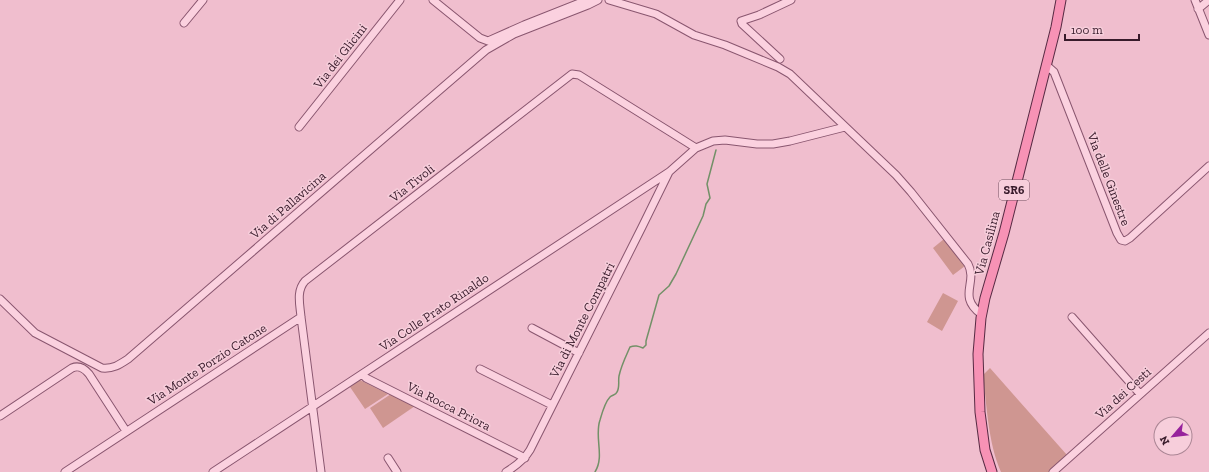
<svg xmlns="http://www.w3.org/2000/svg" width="1209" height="472" font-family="'Zilla Slab',serif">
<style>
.green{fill:#cf9691}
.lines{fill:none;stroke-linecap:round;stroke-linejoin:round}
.stream{stroke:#739068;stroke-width:1.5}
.minor-casing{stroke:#89566f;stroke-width:9}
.major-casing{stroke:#572a43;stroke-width:11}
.minor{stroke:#fbd1df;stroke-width:7}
.major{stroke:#f792b5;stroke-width:9}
.labels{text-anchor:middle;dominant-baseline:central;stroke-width:3;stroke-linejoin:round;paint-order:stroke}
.shield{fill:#f7cedb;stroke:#715160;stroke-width:1}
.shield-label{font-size:12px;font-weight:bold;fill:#381b2b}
.street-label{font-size:13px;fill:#381b2b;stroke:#f7cedb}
</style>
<rect width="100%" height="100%" fill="#f0bece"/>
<path class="green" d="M944 239 965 266 953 275 933 248Z
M943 293 958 301 942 331 927 322Z
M990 368 1067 455V456L1049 472H1001C988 442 987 407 983 375Z
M360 379V380L388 394 365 409 350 387Z
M391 394 415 406 383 428 370 408Z"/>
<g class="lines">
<path class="stream" d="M595 472C605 456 594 437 600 420 602 413 605 402 610 397 612 395 616 395 617 392 620 387 618 381 619 376 621 366 626 356 630 347 635 345 638 346 643 348L646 345V341L659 295 669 286 676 274 703 216 706 204 710 198 707 184 716 150"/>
<g class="minor-casing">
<path id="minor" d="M433 0 480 38 488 41 524 25 587 0
M609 0 656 14 694 35 725 45 778 67 790 74 896 175 911 192 968 264C978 283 957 296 981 314
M1195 0 1209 35
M1198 9 1209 0
M184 23 203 0
M780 59 742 24 741 21 759 15 791 0
M1046 65 1054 72 1117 233 1121 240 1125 241 1130 238 1209 166
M299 127 400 0
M0 299 35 333 102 368C113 369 119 365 128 359L486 50 514 34 588 5 598 0
M1072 317 1140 394
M532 328 579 353
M480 369 552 405
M362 374 366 378 525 458
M0 416 72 368C79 365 84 368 89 374L126 431
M388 458 397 472
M65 472 301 317
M213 472 669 172 696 148 713 141 725 140 757 144H773L790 141 845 127
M321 472 301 317C300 305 296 291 305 281L572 74 579 75 696 148
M506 472C516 466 524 460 530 450L642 227 669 172
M1053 472 1209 333"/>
</g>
<g class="major-casing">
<path id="major" d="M992 472 985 450 980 412 978 354 981 318 985 298 1004 233 1056 27 1061 0"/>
</g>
<use href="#minor" class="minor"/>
<use href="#major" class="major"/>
</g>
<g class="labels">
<rect class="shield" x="999" y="180" width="30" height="20" rx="3"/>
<g class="shield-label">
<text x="1014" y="190">SR6</text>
</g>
<g class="street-label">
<text transform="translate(340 56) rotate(-52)">Via dei Glicini</text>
<text transform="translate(1109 179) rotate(69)">Via delle Ginestre</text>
<text transform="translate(412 183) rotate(-38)">Via Tivoli</text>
<text transform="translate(288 205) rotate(-41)">Via di Pallavicina</text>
<text transform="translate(987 243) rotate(-75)">Via Casilina</text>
<text transform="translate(434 312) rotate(-34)">Via Colle Prato Rinaldo</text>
<text transform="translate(582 320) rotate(-63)">Via di Monte Compatri</text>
<text transform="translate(207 364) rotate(-33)">Via Monte Porzio Catone</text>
<text transform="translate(1123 393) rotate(-42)">Via dei Cesti</text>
<text transform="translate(449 406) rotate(27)">Via Rocca Priora</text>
</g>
</g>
<g transform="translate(1173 436) rotate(242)"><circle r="19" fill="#f7cedb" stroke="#ab8695"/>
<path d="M0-3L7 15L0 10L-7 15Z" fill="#97229c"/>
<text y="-6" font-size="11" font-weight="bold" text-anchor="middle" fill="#381b2b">N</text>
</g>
<path d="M1065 34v6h74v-6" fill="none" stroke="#381b2b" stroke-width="2"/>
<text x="1071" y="34" font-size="12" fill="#381b2b" stroke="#f7cedb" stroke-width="3" paint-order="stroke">100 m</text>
</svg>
